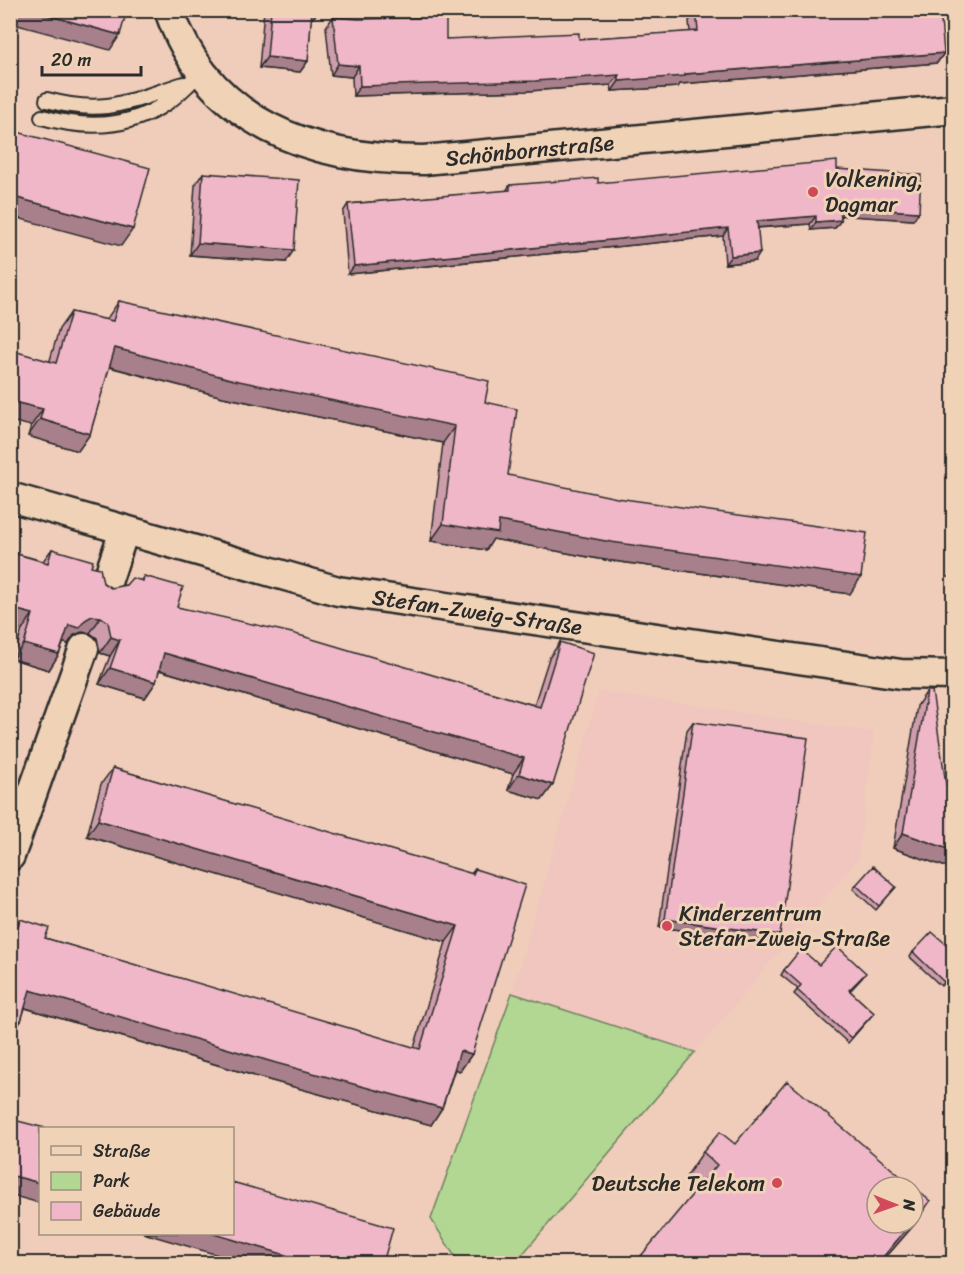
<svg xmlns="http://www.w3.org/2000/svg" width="964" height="1274" font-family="Sriracha,sans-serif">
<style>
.built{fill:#f0c6be}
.green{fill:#b2d793;stroke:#6e815f;stroke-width:1.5}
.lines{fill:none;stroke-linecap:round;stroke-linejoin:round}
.lane-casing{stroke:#2b2b2b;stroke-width:18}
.street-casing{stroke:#2b2b2b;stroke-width:33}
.lane{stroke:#f0d3b6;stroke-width:14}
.street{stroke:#f0d3b6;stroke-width:28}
.wall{fill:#ce9dac;stroke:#2b2b2b;stroke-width:1.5}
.shaded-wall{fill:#a8808c;stroke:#2b2b2b;stroke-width:1.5}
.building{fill:#f0b7c8;stroke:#2b2b2b;stroke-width:1.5}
.poi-dot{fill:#d1495b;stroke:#f0d3b6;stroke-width:2}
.labels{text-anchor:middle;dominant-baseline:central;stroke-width:6;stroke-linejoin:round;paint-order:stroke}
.street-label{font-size:22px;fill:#2b2b2b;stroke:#f0d3b6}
.poi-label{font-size:22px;fill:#2b2b2b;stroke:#f0d3b6;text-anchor:start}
</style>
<rect width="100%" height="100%" fill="#f0cdba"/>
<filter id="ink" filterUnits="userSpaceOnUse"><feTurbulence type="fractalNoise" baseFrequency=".0167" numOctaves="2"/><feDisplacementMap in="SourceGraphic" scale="12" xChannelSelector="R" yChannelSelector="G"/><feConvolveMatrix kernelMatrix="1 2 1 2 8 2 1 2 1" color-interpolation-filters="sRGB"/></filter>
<g filter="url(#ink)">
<path class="built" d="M599 691 874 732 858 859 695 1052 512 993Z"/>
<path class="green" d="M512 993 695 1052 515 1263H459L431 1219Z"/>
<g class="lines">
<g class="lane-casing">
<path id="lane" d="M47 100C106 116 129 101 184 84
M42 117C84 129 128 129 166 103 179 95 189 82 201 73"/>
</g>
<g class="street-casing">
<g id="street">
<path id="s1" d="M169 10C208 124 313 160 424 160L954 109"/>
<path id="s2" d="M10 497 338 591 901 674 954 675"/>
<path d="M105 588 124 531"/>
<path d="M10 856 84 648"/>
</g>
</g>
<use href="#lane" class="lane"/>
<use href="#street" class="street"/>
</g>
<path class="wall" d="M264 10H319L313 18H311L308 61 300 72 259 68Z
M696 11 944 53 937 63 680 84 678 87 612 91 611 85 528 91 353 96 352 77 331 75 326 27 333 17 446 39H579L690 32 689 21Z
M837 169 919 212 913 220 841 215V220L835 228 811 230 810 224 758 228 755 261 725 264 723 236 348 274 343 212 348 204 506 191 510 185 598 183Z
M203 173 286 262 190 255 195 185Z
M119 301 485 402 508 475 850 594 599 559 493 539 486 550 431 541 443 443 223 397 109 367 90 434 78 451 28 436 59 329 71 312 106 320Z
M52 549 91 566 103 583 111 588 126 585 141 580 144 576 177 607 534 705 549 658 560 642 553 785 542 800 508 790 513 774 159 670 156 682 145 698 99 684 110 656 100 653 97 638 90 633 82 632 74 635 68 644 64 642 59 654 49 670 13 659 22 630 10 627V552L43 561Z
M954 560V578L949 577Z
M927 691 943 866 893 848 917 706Z
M693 722 774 943 659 927 687 730Z
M113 768 471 874 475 869 472 1054 460 1071 455 1069 442 1108 431 1125 265 1079 25 1008 21 1021 10 1036V933L20 919 45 938 414 1048 446 942 87 836 101 784Z
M856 885 896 887 876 910 853 889Z
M913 952 954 972 941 986 910 957Z
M819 965 863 977 850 991 874 1013 848 1043 794 994 798 989 781 975 784 970Z
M735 1144 930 1201 913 1226 885 1258 698 1188 686 1177 703 1152Z"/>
<path class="shaded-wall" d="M10 10H29L120 35 110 50 10 23Z
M309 10H319L313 18H304Z
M944 53 937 63 680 84 678 87 612 91 619 81 685 74Z
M267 57 308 61 300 72 259 68Z
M338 64 359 66 352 77 331 75Z
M619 75 611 85 528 91 353 96 360 86Z
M10 196 133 229 121 246 10 216Z
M840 207 919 212 913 220 834 215Z
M816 216 810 224 752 228 757 221Z
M841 220 835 228 811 230 816 222Z
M728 228 723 236 348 274 354 266Z
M198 243 294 250 286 262 190 255Z
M760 253 755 261 725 264 731 256Z
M115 348 455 426 443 443 223 397 103 365Z
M10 401 43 409 31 426 10 421Z
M40 419 90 434 78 451 28 436Z
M499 521 861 577 850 594 599 559 493 539 486 550 431 541 443 524Z
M954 571V578L949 577Z
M10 608 33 614 22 630 10 627Z
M92 616 101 617 90 633 82 632 74 635 68 644 58 641 69 625Z
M111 637 120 640 110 656 100 653Z
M24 644 59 654 49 670 13 659Z
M164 653 524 758 513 774 153 668Z
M110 668 156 682 145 698 99 684Z
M519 774 553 785 542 800 508 790Z
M98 820 458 926 446 942 87 836Z
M903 833 954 851V866H943L893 848Z
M665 919 780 935 774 943 659 927Z
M30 990 442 1108 431 1125 265 1079 19 1006Z
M10 1017 21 1021 10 1036Z
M460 1051 472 1054 460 1071 449 1067Z
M10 1175 40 1183V1203L10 1195Z
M930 1201 913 1226 881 1263 884 1256 911 1223H913V1221Z
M143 1233H211L313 1263H245Z"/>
<path class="building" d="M29 10H127L120 35Z
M271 10H312L308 61 267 57Z
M702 10H940L944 53 685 74V76L619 81V75L535 81 360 86 359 66 338 64 333 17 359 19 446 17V39L579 33V39L698 31 696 11Z
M10 130 150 168 133 229 10 196Z
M837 161V169L921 175 919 212 840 207 841 220 816 222V216L757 221 760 253 731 256 728 228 354 266 348 204 510 190V185L598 178V183Z
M203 173 299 180 294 250 198 243Z
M119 301 489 381 485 402 517 409 508 475 617 498 867 533 861 577 611 542 499 521 498 533 443 524 455 426 234 380 115 348 90 434 40 419 43 409 10 401V350L56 363 71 312 113 321Z
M52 549 93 561 91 566 100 568 103 583 111 588 126 585 132 578 143 581 144 576 183 587 177 607 292 633 540 707 560 642 594 653 553 785 519 774 524 758 164 653 156 682 110 668 120 640 111 637 108 622 101 617 92 616 85 620 79 628 69 625 59 654 24 644 33 614 10 608V552L48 563Z
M927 691H932L946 784 954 777V851L903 833Z
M693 722 808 738 780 935 665 919Z
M113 768 473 874 475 869 525 885 472 1054 460 1051 442 1108 276 1063 30 990 21 1021 10 1017V937L15 938 20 919 49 928 45 938 420 1049 458 926 98 820Z
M873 866 896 887 879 906 856 885Z
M932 932 954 951V971L944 982 913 952Z
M837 946 866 973 849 990 874 1013 851 1038 797 990 801 985 784 970 801 949 819 965Z
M787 1081 930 1201 913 1221V1187H877V1223H911L884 1256 892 1263H635L717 1165 703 1152 720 1132 735 1144Z
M10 1119 45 1128H40V1183L10 1175Z
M232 1182 393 1228 383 1263H313L211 1233H232Z"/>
</g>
<g class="poi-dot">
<circle cx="813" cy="192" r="6"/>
<circle cx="667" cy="926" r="6"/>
<circle cx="777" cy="1183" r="6"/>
</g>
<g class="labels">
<g class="street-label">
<text stroke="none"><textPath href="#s1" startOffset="424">Schönbornstraße</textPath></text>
<text stroke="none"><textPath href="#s2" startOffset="482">Stefan-Zweig-Straße</textPath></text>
</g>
<g class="poi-label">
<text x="825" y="179">Volkening,<tspan x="825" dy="25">Dagmar</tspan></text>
<text x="679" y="913">Kinderzentrum<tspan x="679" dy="25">Stefan-Zweig-Straße</tspan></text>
<text x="765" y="1183" text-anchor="end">Deutsche Telekom</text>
</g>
</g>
<rect width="964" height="1274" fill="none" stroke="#f0d3b6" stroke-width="36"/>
<rect x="18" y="18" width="928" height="1238" fill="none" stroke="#2b2b2b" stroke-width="2" filter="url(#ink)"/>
<rect x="39" y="1127" width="195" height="108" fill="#f0d3b6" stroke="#a1907e" stroke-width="1.5"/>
<rect x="51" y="1146" width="30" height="9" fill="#f0d3b6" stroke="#a1907e" stroke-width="1.5"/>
<text x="93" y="1157" font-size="18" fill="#2b2b2b">Straße</text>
<rect x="51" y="1172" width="30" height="18" fill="#b2d793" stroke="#a1907e" stroke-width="1.5"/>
<text x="93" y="1187" font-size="18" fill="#2b2b2b">Park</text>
<rect x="51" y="1202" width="30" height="18" fill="#f0b7c8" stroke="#a1907e" stroke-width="1.5"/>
<text x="93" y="1217" font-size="18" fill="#2b2b2b">Gebäude</text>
<g transform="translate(895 1205) rotate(91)"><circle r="28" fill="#f0d3b6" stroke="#a1907e" stroke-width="1.5"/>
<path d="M0-4.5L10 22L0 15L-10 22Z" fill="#d1495b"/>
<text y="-9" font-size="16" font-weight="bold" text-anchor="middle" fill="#2b2b2b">N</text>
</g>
<path d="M42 66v9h99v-9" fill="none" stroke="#2b2b2b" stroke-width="3"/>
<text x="51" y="66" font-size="18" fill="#2b2b2b" stroke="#f0d3b6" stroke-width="4.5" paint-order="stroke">20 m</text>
</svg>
